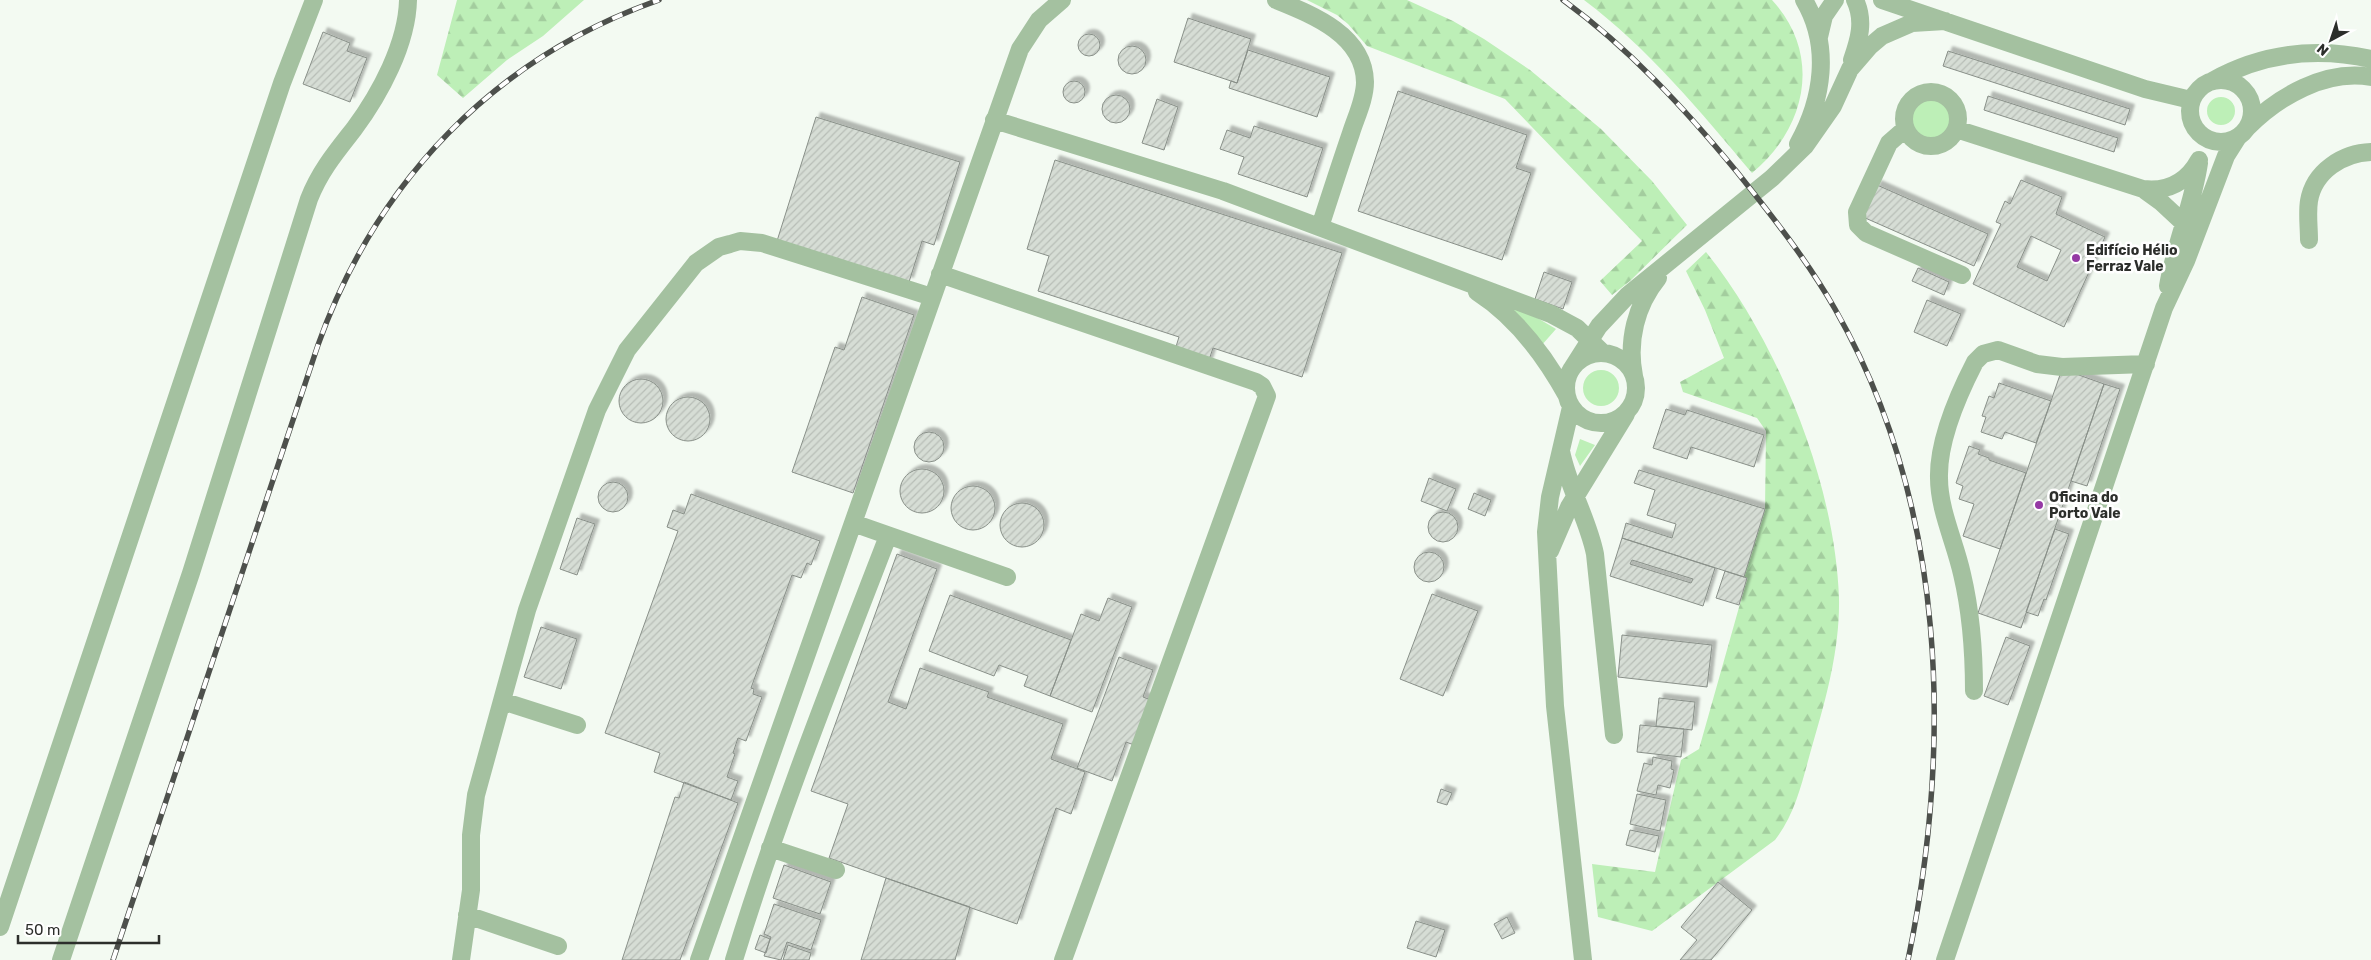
<svg xmlns="http://www.w3.org/2000/svg" width="2371" height="960" font-family="Rubik,sans-serif">
<style>
.green{fill:#bdefb7}
.forest{fill:url(#forest-firs)}
.building{fill:url(#building-hatch);stroke:#899089;fill-rule:evenodd;filter:url(#shadow)}
.lines{fill:none;stroke-linecap:round;stroke-linejoin:round}
.minor{stroke:#a4c1a0;stroke-width:18}
.rail-casing{stroke:#4d504c;stroke-width:5.5}
.rail{stroke:#fff;stroke-width:4;stroke-dasharray:11;stroke-linecap:butt}
.poi-dot{fill:#9539a4;stroke:#fff;stroke-width:2}
.labels{text-anchor:middle;dominant-baseline:central;stroke-width:5;stroke-linejoin:round;paint-order:stroke}
.poi-label{font-size:14px;font-weight:bold;fill:#2c2e2b;stroke:#fff;text-anchor:start}
</style>
<defs>
<pattern id="forest-firs" width="22" height="20" patternUnits="userSpaceOnUse" patternTransform="scale(1.25)"><rect width="22" height="20" fill="#bdefb7"/><path d="M5 1l3.5 6h-7zM16 11l3.5 6h-7z" fill="#a3cd9e"/></pattern>
<pattern id="building-hatch" width="6" height="6" patternUnits="userSpaceOnUse" patternTransform="scale(1.25)"><rect width="6" height="6" fill="#d6ddd5"/><path d="M-1 1l2-2M0 6l6-6M5 7l2-2" fill="none" stroke="#b8beb7"/></pattern>
<filter id="shadow"><feDropShadow dx="4.5" dy="-4.5" stdDeviation="1" flood-color="#0004"/></filter>
</defs>
<rect width="100%" height="100%" fill="#f3faf2"/>
<path class="green" d="M2207 111a14 14 0 1 1 28 0a14 14 0 1 1-28 0Z
M1911 119a20 20 0 1 1 40 0a20 20 0 1 1-40 0Z
M1514 304 1556 329 1541 346 1510 308Z
M1583 388a18 18 0 1 1 36 0a18 18 0 1 1-36 0Z
M1580 439 1595 445 1580 466 1575 455Z"/>
<path class="forest" d="M457 0H584L543 36 507 60 463 98 437 75Z
M1307 0H1407L1453 21 1484 39 1530 70 1601 129 1652 181 1687 225 1630 281 1612 295 1600 281 1642 241 1505 99 1367 46 1348 24 1337 15Z
M1584 0H1772C1823 55 1806 129 1752 173 1700 111 1649 49 1584 0Z
M1706 252C1778 342 1835 482 1839 598 1840 647 1827 696 1813 743 1803 777 1797 812 1775 840L1652 931 1598 917 1592 864 1655 872 1681 760 1699 749 1747 579 1744 577 1765 509 1766 431 1757 418 1683 392 1680 382 1724 358 1705 310 1686 271Z"/>
<path class="building" d="M1188 18 1251 39 1237 83 1174 62Z
M323 32 350 43 347 51 367 58 350 102 303 84Z
M1078 45a11 11 0 1 1 22 0a11 11 0 1 1-22 0Z
M1118 60a14 14 0 1 1 28 0a14 14 0 1 1-28 0Z
M1248 50 1330 77 1317 117 1229 88 1231 81 1237 83Z
M1948 51 2130 109 2125 125 1943 66Z
M1063 92a11 11 0 1 1 22 0a11 11 0 1 1-22 0Z
M1398 91 1527 135 1516 168 1531 173 1502 260 1358 211Z
M1102 109a14 14 0 1 1 28 0a14 14 0 1 1-28 0Z
M1988 96 2118 138 2114 152 1984 110Z
M1157 99 1178 107 1164 150 1142 143Z
M816 117 960 162 934 245 922 241 909 282 777 241Z
M1254 126 1323 148 1307 197 1238 174 1244 157 1220 149 1227 130 1250 138Z
M1055 160 1342 253 1302 377 1213 348 1208 363 1174 353 1179 337 1038 291 1049 256 1027 249Z
M2021 180 2062 197 2056 214 2105 237 2064 327 1973 284 2001 224 1996 222 2005 201 2010 204ZM2031 236 2061 250 2047 281 2017 267Z
M1877 185 1988 234 1974 266 1863 217Z
M1918 268 1949 282 1944 295 1912 281Z
M1544 272 1572 282 1563 309 1535 299Z
M862 297 914 315 853 493 792 472 835 347 844 350Z
M1927 300 1961 314 1947 346 1914 332Z
M2062 369 2104 384 2021 628 1978 613Z
M619 401a22 22 0 1 1 44 0a22 22 0 1 1-44 0Z
M1999 383 2051 401 2036 443 2005 432 2002 439 1981 432 1986 417 1982 416 1989 396 1994 398Z
M2104 384 2120 389 2087 486 2071 481Z
M666 419a22 22 0 1 1 44 0a22 22 0 1 1-44 0Z
M1666 409 1685 415 1687 410 1764 435 1754 467 1691 447 1687 459 1653 448Z
M914 447a15 15 0 1 1 30 0a15 15 0 1 1-30 0Z
M1969 446 1980 450 1978 454 1989 458V460L2026 473 2000 549 1963 536 1974 504 1959 499 1963 486 1956 483Z
M900 491a22 22 0 1 1 44 0a22 22 0 1 1-44 0Z
M1639 470 1765 509 1744 577 1622 538 1626 523 1672 538 1676 524 1647 515 1655 490 1634 483Z
M1429 478 1456 489 1447 511 1421 501Z
M598 497a15 15 0 1 1 30 0a15 15 0 1 1-30 0Z
M951 508a22 22 0 1 1 44 0a22 22 0 1 1-44 0Z
M1474 493 1491 500 1485 516 1468 509Z
M691 494 820 541 811 565 807 563 801 578 792 575 751 688 754 689 753 694 762 697 746 741 738 738 733 753 735 754 727 777 738 781 731 800 654 772 660 753 605 733 678 531 667 527 673 510 684 514Z
M1000 525a22 22 0 1 1 44 0a22 22 0 1 1-44 0Z
M1428 527a15 15 0 1 1 30 0a15 15 0 1 1-30 0Z
M577 518 595 524 577 575 560 569Z
M2055 529 2069 534 2046 600 2044 599 2038 616 2026 612Z
M1622 538 1715 568 1703 606 1610 576ZM1632 560 1693 579 1691 583 1630 564Z
M1414 567a15 15 0 1 1 30 0a15 15 0 1 1-30 0Z
M897 554 937 569 888 702 906 709 920 668 989 692 987 697 1063 724 1051 759 1085 772 1071 814 1056 808 1017 924 829 858 848 804 811 791Z
M1725 571 1747 578 1739 605 1716 598Z
M1432 594 1478 611 1443 696 1400 679Z
M950 595 1071 640 1050 696 1024 686 1028 676 999 665 994 676 929 651Z
M1108 598 1132 607 1092 712 1050 696 1081 614 1099 621Z
M541 627 577 639 561 689 524 677Z
M1622 635 1712 645 1707 687 1618 677Z
M2006 637 2030 646 2008 705 1984 696Z
M1119 657 1153 670 1143 697 1151 700 1134 745 1126 742 1112 781 1077 768Z
M1659 698 1695 702 1692 730 1656 726Z
M1640 725 1684 729 1681 757 1637 752Z
M1653 757 1672 761 1671 769 1674 770 1670 788 1658 785 1656 795 1637 791 1644 763 1652 765Z
M684 782 738 803 680 960H622L675 797 679 798Z
M1441 789 1452 793 1447 805 1437 802Z
M1637 794 1666 800 1660 831 1630 824Z
M1630 830 1659 836 1655 852 1626 845Z
M784 865 831 882 820 914 773 898Z
M886 878 970 907 955 960H861Z
M1718 882 1752 910 1711 960H1680L1697 940 1681 927Z
M774 904 821 920 811 950 787 942 781 960 764 956 771 937 764 934Z
M1507 917 1515 933 1502 939 1494 924Z
M1416 921 1445 930 1436 957 1407 948Z
M760 935 770 939 766 953 755 949Z
M788 945 811 953 809 960H783Z"/>
<g class="lines">
<path class="minor" d="M1276 0C1313 15 1364 35 1365 82 1365 99 1356 117 1351 133 1340 165 1330 196 1320 227
M1882 0 2145 89 2191 100
M1819 37 1824 16 1835 0
M1852 60C1859 40 1865 21 1855 0
M2190 111a31 31 0 1 1 62 0a31 31 0 1 1-62 0Z
M2212 81C2262 53 2316 47 2371 59
M1904 119a27 27 0 1 1 54 0a27 27 0 1 1-54 0Z
M994 120 1223 191 1551 314 1577 328 1603 353
M2248 127C2278 97 2325 69 2371 77
M1905 129 1889 143 1857 212 1858 225 1866 233 1962 275
M1956 129 2143 189C2168 192 2187 182 2199 160
M1798 144C1823 99 1831 46 1804 0
M2143 189 2161 202 2190 229
M2309 240C2309 227 2307 213 2309 201 2314 171 2343 153 2371 152
M940 274 1256 382 1262 386 1267 396 1063 960
M2168 286C2175 244 2193 205 2199 163
M1477 292C1516 317 1545 356 1567 396
M1566 388a35 35 0 1 1 70 0a35 35 0 1 1-70 0Z
M1571 370 1599 326 1628 295 1772 178 1805 146 1833 106 1850 69 1869 47 1882 36 1912 23 1945 21
M1634 376C1627 341 1636 305 1658 278
M1571 407 1550 497 1546 532 1555 706 1583 960
M1561 451C1568 487 1588 519 1595 554L1614 735
M853 523 1007 577
M1550 551 1569 507 1626 414
M1974 691C1974 652 1971 612 1962 574 1955 542 1939 510 1939 478 1938 441 1958 395 1975 362L1983 354 1998 350 2037 364 2062 367 2146 364
M502 701 577 725
M770 848 836 870
M467 915 558 946
M0 927 282 83 314 0
M61 960 191 573 309 199C320 171 336 152 354 129 380 94 407 44 408 0
M461 960 471 890V835L476 795 527 610 597 410 627 350 696 263 719 247 730 244 740 241 762 243 932 297
M699 960 1020 49 1039 20 1062 0
M734 960C778 816 834 676 888 536
M1945 960 2164 308 2186 261 2226 156 2238 137"/>
<g class="rail-casing">
<path id="rail" d="M1563 0C1629 48 1685 109 1737 172 1772 216 1807 260 1835 309 1947 505 1953 743 1908 960
M113 960 318 345C376 182 494 58 659 0"/>
</g>
<use href="#rail" class="rail"/>
</g>
<g class="poi-dot">
<circle cx="2076" cy="258" r="5"/>
<circle cx="2039" cy="505" r="5"/>
</g>
<g class="labels">
<g class="poi-label">
<text x="2086" y="250">Edifício Hélio<tspan x="2086" dy="16">Ferraz Vale</tspan></text>
<text x="2049" y="497">Oficina do<tspan x="2049" dy="16">Porto Vale</tspan></text>
</g>
</g>
<g transform="translate(2331 40) rotate(220)" stroke="#ffffff" stroke-width="4" paint-order="stroke">
<path d="M0-4L9 19L0 12L-9 19Z" fill="#2c2e2b"/>
<text y="-8" font-size="14" font-weight="bold" text-anchor="middle" fill="#2c2e2b">N</text>
</g>
<path d="M18 935v8h141v-8" fill="none" stroke="#2c2e2b" stroke-width="2.5"/>
<text x="25" y="935" font-size="15" fill="#2c2e2b" stroke="#ffffff" stroke-width="4" paint-order="stroke">50 m</text>
</svg>
